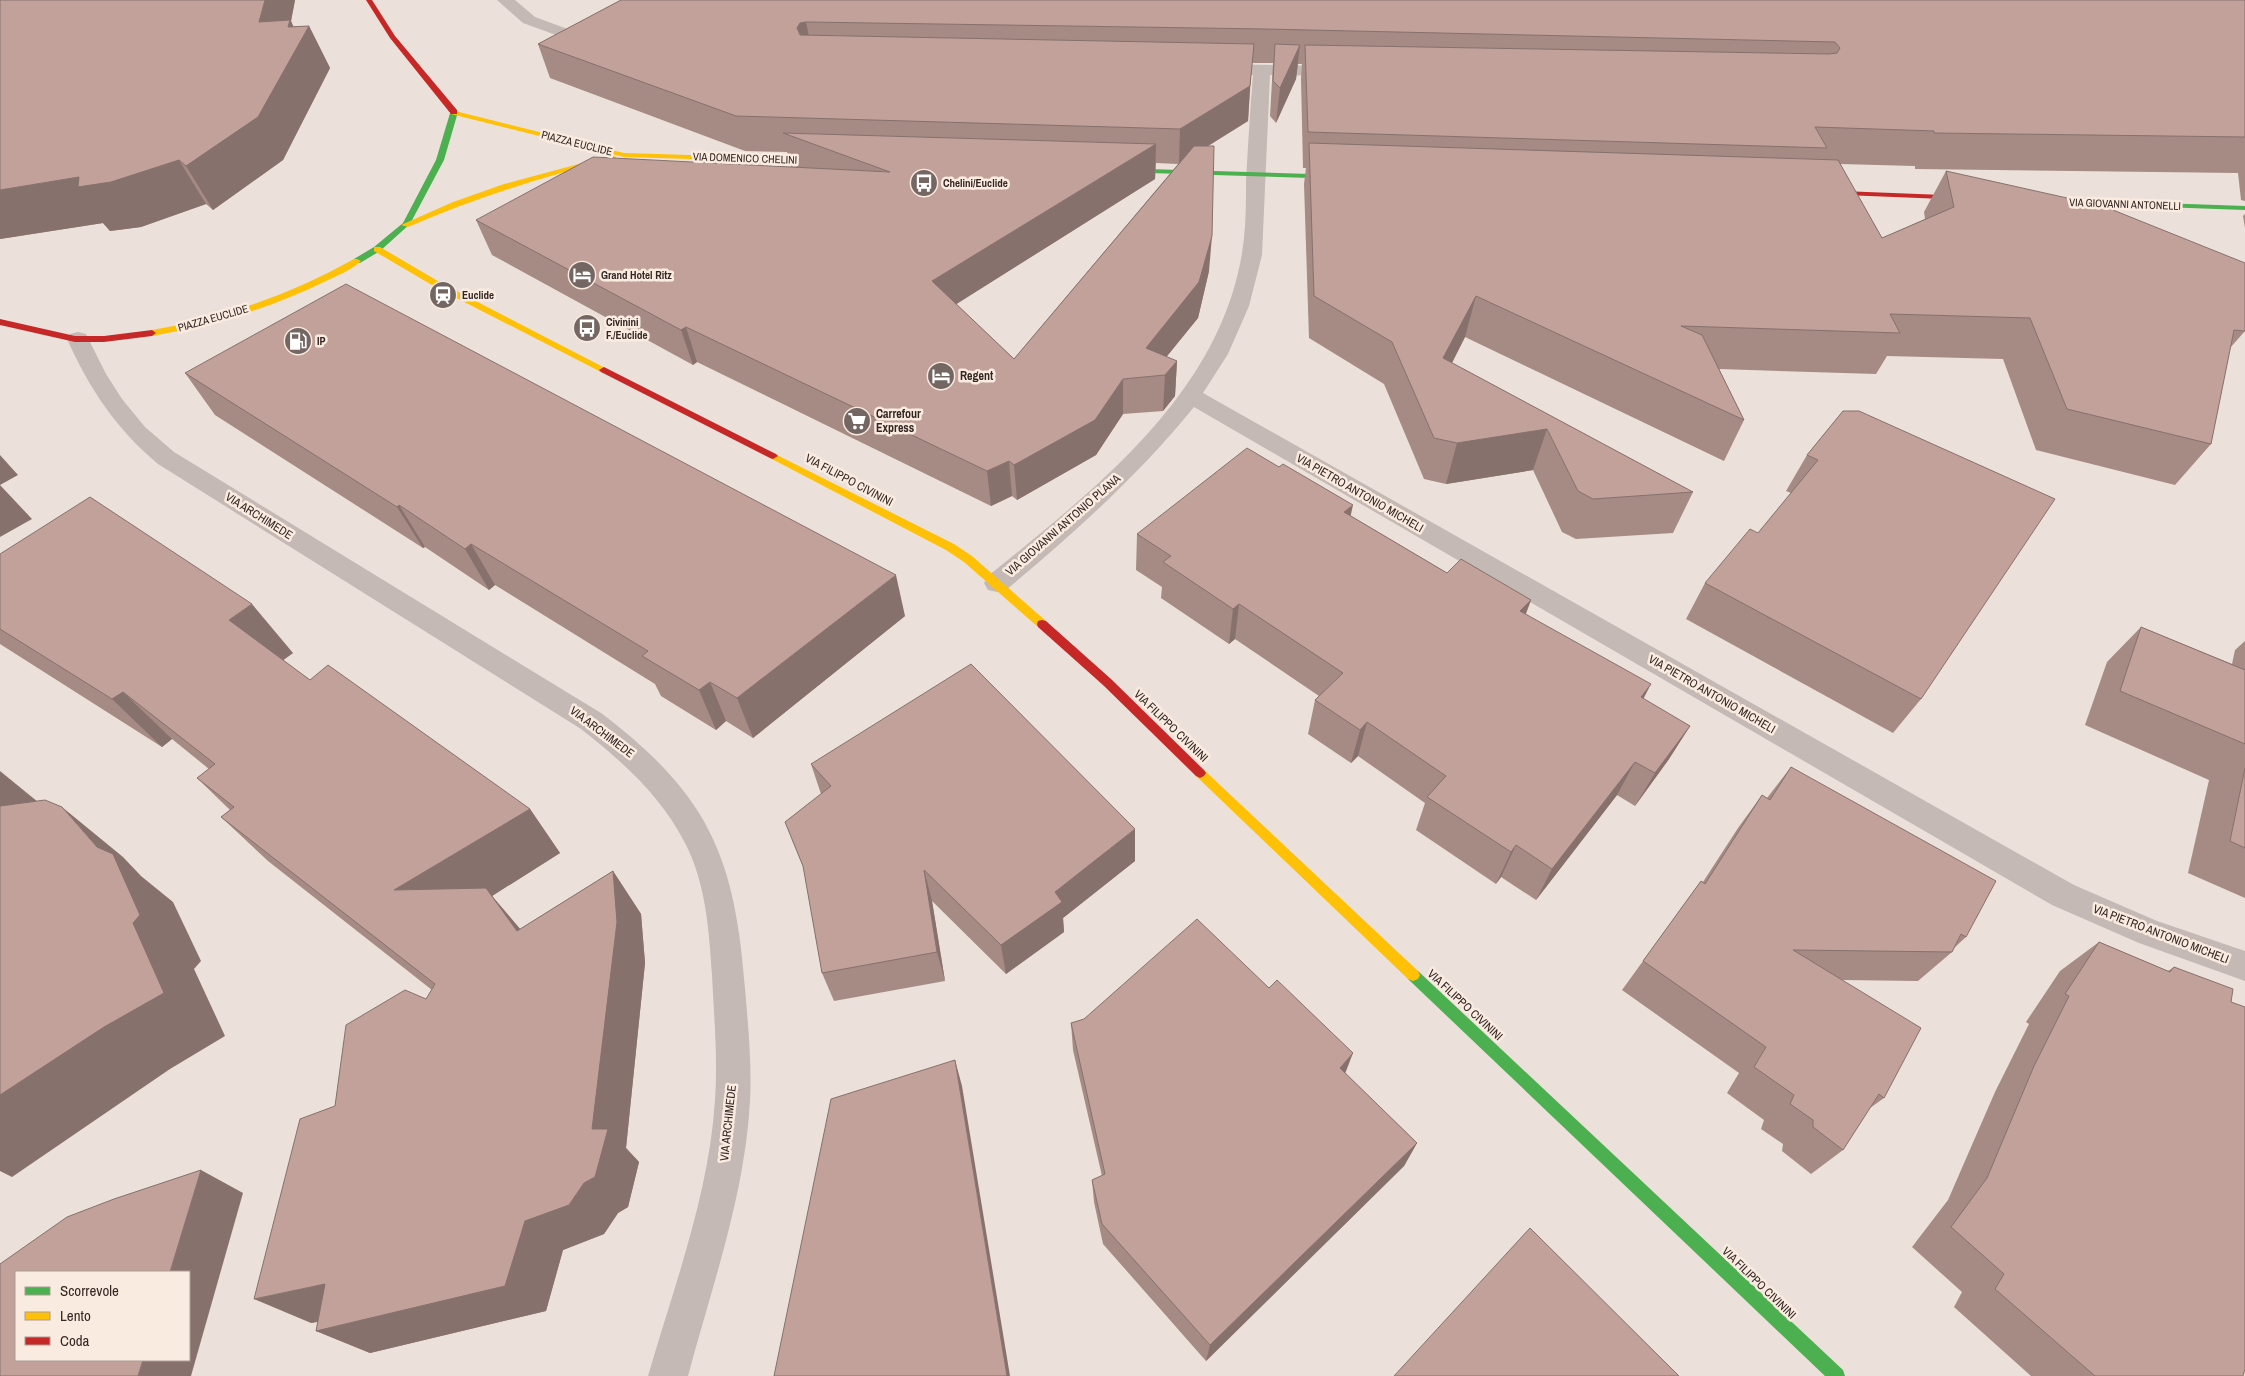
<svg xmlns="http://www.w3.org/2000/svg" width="2245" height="1376" font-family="'Archivo Narrow',sans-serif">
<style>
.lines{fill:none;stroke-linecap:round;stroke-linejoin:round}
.lane{fill:#c4b9b4;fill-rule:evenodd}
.street{fill:#c4b9b4;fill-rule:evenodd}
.fast{fill:#4caf50;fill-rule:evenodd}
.slow{fill:#ffc107;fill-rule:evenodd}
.jam{fill:#c62828;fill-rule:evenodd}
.wall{fill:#a68a84;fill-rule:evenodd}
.shaded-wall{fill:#87716c}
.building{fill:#c1a19a;stroke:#87716c}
.labels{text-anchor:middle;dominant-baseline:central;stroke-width:5;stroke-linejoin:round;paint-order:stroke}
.far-street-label{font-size:11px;fill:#342623;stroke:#faebe0}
.far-poi-label{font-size:11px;font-weight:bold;fill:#342623;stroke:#faebe0;text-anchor:start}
.poi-label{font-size:12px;font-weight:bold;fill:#342623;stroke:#faebe0;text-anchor:start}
.street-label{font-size:12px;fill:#342623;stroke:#faebe0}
</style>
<rect width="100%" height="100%" fill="#ebe1da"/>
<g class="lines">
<path class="lane" d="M497 0H515L535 17 592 38 594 41 592 44 586 46 523 23Z"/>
<path class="street" d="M1215 64 1340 66 1346 67 1348 71 1346 75 1340 76 1270 75 1262 255 1249 306 1228 354 1203 393 2074 885 2157 921 2245 951V981L2139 943 2052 905 1194 407C1138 476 1074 533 1006 590L997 592 988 590 984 583 988 576C1093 491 1219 395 1242 253 1246 229 1246 205 1246 181 1248 145 1250 110 1253 75L1209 73 1207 69 1209 65Z
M78 332 86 334 106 374 122 399 145 427 174 452 601 713C708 794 735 856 745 988 748 1025 752 1063 750 1101 745 1195 712 1286 688 1376H648C674 1286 709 1195 715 1100 718 1059 714 1017 712 975 709 931 706 883 685 843 661 796 622 761 581 729L158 464C116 429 89 388 67 339L70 334Z"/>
<path class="fast" d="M451 110 458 112 444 160 410 224 380 251 360 263H354V259L374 247 403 223 436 160Z
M1114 168 1342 175 1346 177 1342 179 1117 172H1114Z
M2046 199 2245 206V210L2049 203 2045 201Z
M1413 969 1418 971 1843 1370 1845 1376H1825L1408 979 1406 975 1408 971Z"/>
<path class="slow" d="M451 110 624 153 827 159 831 161 827 163 624 157 451 114Z
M612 155 616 157 615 159C544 176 475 198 408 227L401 225 453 202 504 184Z
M374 247H380L443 284 609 370 604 373 601 372 437 288 374 251Z
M354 259H357L361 261C352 270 336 276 324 282 270 308 212 326 152 336L148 333 152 330C224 318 291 294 354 259Z
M773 453 954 544 972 556 1046 621 1047 624 1046 627H1038L964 562 946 550 770 458 768 456Z
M1200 768 1204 770 1418 971 1420 975 1418 979 1413 981 1408 979 1196 776 1194 773 1196 770Z"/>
<path class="jam" d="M366 0H372L395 36 457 110V114H451L390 38Z
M1816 190 1969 196 1973 198 1969 200 1819 194H1816Z
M0 319 75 336H104L152 330 156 333 152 336 104 342H75L0 325Z
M604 367 776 454 778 456 773 459 770 458 601 372 599 370Z
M1042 620 1046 621 1111 679 1204 770 1206 773 1204 776 1200 778 1196 776 1103 685 1038 627 1037 624 1038 621Z"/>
</g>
<path class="wall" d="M0 0H295L291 21 293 27 309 26 330 68 283 160 213 210 206 204 141 227 110 231 103 223 0 239Z
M621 0H2245V201L2241 200 2238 173 1915 169V166L1840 164 1882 238 1925 219 1924 212 1946 171 2245 331 2230 348 2211 444 2175 485 2036 450 2003 359 1887 356 1876 374 1719 369 1744 420 1724 461 1465 337 1452 363 1693 492 1673 533 1576 539 1562 532 1533 470 1446 484 1424 479 1384 384 1309 338 1304 184 1306 168H1303L1301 79 1302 64H1298L1296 79 1276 123 1270 116 1273 63H1252L1248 121 1208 146 1209 271 1198 318 1166 357 1177 361 1175 396 1163 411 1123 414 1096 455 1017 500 1012 496 991 506 697 362 693 365 492 255 476 220 791 167 787 152 745 151 550 78 538 44ZM1156 163 1178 164 1014 359 956 304 1155 179Z
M2245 214V228L2243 216Z
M185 373 905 616 753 738 726 721 716 730 661 696 655 684 495 585 489 590 425 547 423 548 215 415Z
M1843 411 1921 699 1893 733 1686 619 1705 583 1758 533 1791 493 1786 491 1807 455Z
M1351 516 1447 573 1531 600 1526 614 1643 699 1690 726 1669 759 1635 806 1617 795 1536 900 1501 877 1496 884 1416 830 1425 803 1358 756 1351 763 1308 734 1315 700 1319 696 1235 639 1229 644 1161 598 1162 587 1136 570 1137 534Z
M0 554 293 653 283 660 310 680 530 809 560 853 492 896 520 929 613 871 641 914 645 963 626 1148 639 1162 628 1207 618 1213 604 1234 563 1250 546 1311 370 1353 316 1331 318 1322 311 1323 335 1106 426 999 432 990 268 861 221 817 230 810 197 778 209 769 172 739 162 747 0 644Z
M2141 627 2232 664 2235 650 2245 641V898L2188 873 2209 780 2085 725 2107 662Z
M811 764 1135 861 1063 918 1064 932 1006 974 932 901 945 981 834 1001 822 973 804 869 785 822 821 794Z
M1791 767 1966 937 1954 948 1952 952 1918 981 1842 980 1884 1098 1870 1108 1843 1150 1811 1174 1782 1151 1783 1144 1761 1129 1764 1120 1727 1093 1739 1073 1622 990 1701 881 1703 882 1738 828 1762 795 1767 798Z
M2099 942 2168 971 2174 967 2231 1002 2243 1376H2031L1954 1307 1962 1292 1912 1247 1948 1200 1995 1092 2029 1024 2026 1022 2060 971Z
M1071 1023 1345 1073 1417 1143 1404 1166 1206 1361 1103 1244 1094 1202 1092 1180 1102 1176 1073 1050Z"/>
<path class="shaded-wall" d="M265 0H295L291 21 300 41 309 26 330 68 283 160 213 210 186 166 259 22Z
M806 22 813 56 797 28 800 23Z
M1300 45 1296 79 1276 123 1280 88Z
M1250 86 1248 121 1179 164 1180 129Z
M1156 144 1155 179 936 317 932 281Z
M179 160 206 204 141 227 110 231 103 223 0 239V190L79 177Z
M1212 236 1209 271 1198 318 1151 376 1146 348Z
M1476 296 1465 337 1433 400 1443 358Z
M686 327 697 362 693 365 681 330Z
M1177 361 1175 396 1163 411 1165 375Z
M1123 379V414L1096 455 1017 500 1014 465Z
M1547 429 1533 470 1446 484 1457 443Z
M0 455 18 475 0 485Z
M1009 461 1012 496 991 506 987 471Z
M0 485 32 519 0 537Z
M399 505 425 547 423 548 397 507Z
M1353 505 1345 542 1344 512Z
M471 544 495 585 489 590 465 549Z
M896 575 905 616 753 738 737 698Z
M1531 600 1517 635 1520 611Z
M252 604 293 653 271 669 229 620Z
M1239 604 1235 639 1229 644 1233 609Z
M710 682 726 721 716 730 699 690Z
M1651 684 1633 719 1641 697Z
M123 692 172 739 162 747 112 699Z
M1367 722 1358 756 1351 763 1360 730Z
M1690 726 1669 759 1635 806 1655 773Z
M1635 762 1617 795 1536 900 1552 869Z
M0 771 38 802 0 832Z
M62 807 123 857 141 876 173 902 201 961 194 969 225 1036 170 1069 12 1177 0 1171V1095L97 847Z
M530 809 560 853 492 896 521 930 517 931 394 890Z
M1135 829V861L1063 918 1064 932 1006 974 1001 945 1055 892Z
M1516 845 1501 877 1496 884 1511 852Z
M924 870 932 901 945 981 937 952Z
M613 871 641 914 645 963 626 1148 639 1162 628 1207 618 1213 604 1234 563 1250 546 1311 370 1353 316 1331 525 1221 592 1129Z
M1353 1053 1343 1079 1340 1068Z
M955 1060 962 1086 1010 1376H1007Z
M1417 1143 1404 1166 1206 1361 1210 1345Z
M201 1170 243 1193 191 1376H138L143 1360H189V1272H170Z
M325 1284 378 1309 311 1323 254 1299Z"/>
<path class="building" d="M0 0H265L259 22 290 20 288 27 309 26 258 117 186 166 179 160 111 182 78 187 79 177 0 190Z
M621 0H2245V137L1934 133V131L1815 127 1827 148 1308 132 1305 45 1829 54 1837 53 1840 48 1835 42 1265 29 806 22 800 23 797 28 800 35 1254 44 1250 86 1180 129 736 116 538 44Z
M1275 44 1300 45 1280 88 1273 81Z
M783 133 1156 144 932 281 1014 359 1194 146H1214L1212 236 1199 282 1146 348 1177 361 1165 375 1123 379 1095 420 1014 465 1009 461 987 471 686 327 681 330 476 220 593 157 890 172Z
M1309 143 1838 160 1882 238 1954 207 1946 171 2103 206 2245 263V331L2234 330 2211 444 2067 409 2030 318 1890 314 1900 333 1681 326 1702 335 1744 420 1476 296 1443 358 1693 492 1593 499 1578 491 1547 429 1457 443 1434 438 1392 342 1314 296Z
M346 284 896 575 737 698 710 682 699 690 642 656 648 651 471 544 465 549 399 505 397 507 185 373Z
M1843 411H1859L2055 499 1921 699 1705 583 1750 529 1758 533 1818 460 1807 455Z
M1247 448 1279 467 1283 464 1353 505 1344 512 1447 573 1461 559 1531 600 1520 611 1651 684 1641 697 1690 726 1655 773 1635 762 1552 869 1516 845 1511 852 1427 797 1446 776 1367 722 1360 730 1315 700 1343 673 1239 604 1233 609 1163 562 1171 556 1137 534Z
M90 497 252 604 229 620 310 680 328 665 530 809 394 890 486 888 517 931 613 871 617 922 592 1129H608L595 1177 584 1183 569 1205 525 1221 505 1286 316 1331 325 1284 254 1299 300 1119 335 1106 346 1025 405 990 426 999 435 984 221 817 234 807 197 778 215 764 123 692 112 699 0 629V554Z
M2141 627 2245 670V744L2120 691Z
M971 664 1135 829 1055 892 1062 902 1001 945 924 870 937 952 822 973 803 866 785 822 831 786 811 764Z
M1791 767 1996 881 1966 937 1961 934 1952 952 1793 950 1921 1028 1884 1098 1879 1094 1843 1150 1813 1127V1120L1790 1104 1794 1095 1754 1067 1766 1047 1643 961 1701 881 1705 884 1762 795 1770 800Z
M2245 768V848L2230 841Z
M45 800 62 807 97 847 113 854 140 915 133 923 164 993 104 1027 0 1095V806Z
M1197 919 1269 988 1277 980 1353 1053 1340 1068 1417 1143 1210 1345 1102 1224 1092 1180 1105 1174 1071 1023 1084 1019Z
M2099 942 2170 972 2174 967 2233 989 2231 1002 2245 1007V1369L2243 1376H2095L1995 1289 2004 1274 1951 1227 1987 1178 2034 1066 2069 996 2065 994Z
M955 1060 1007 1376H774L831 1099Z
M201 1170 170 1272H16V1360H143L138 1376H0V1264L67 1217 114 1199Z
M1530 1228 1679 1376H1394Z"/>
<defs>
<g id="bus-disc" transform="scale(1.4375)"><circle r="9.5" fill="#746763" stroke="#faebe0"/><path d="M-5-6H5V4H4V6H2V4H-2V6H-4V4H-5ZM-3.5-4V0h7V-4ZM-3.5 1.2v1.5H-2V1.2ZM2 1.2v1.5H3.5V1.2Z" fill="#fff"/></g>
<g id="hotel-disc" transform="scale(1.4375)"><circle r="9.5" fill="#746763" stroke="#faebe0"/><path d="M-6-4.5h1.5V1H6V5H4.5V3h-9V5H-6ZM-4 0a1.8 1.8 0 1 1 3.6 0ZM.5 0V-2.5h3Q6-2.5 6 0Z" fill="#fff"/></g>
<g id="station-disc" transform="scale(1.4375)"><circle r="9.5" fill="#746763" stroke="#faebe0"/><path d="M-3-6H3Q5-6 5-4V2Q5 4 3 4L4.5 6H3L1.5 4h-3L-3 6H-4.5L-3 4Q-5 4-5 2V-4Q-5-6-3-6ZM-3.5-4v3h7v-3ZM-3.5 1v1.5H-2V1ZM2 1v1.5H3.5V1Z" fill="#fff"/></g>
<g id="fuel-disc" transform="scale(1.4375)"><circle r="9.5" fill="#746763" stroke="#faebe0"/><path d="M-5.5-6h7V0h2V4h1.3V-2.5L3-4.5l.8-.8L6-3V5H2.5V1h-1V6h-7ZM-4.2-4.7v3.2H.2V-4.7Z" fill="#fff"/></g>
<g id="supermarket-disc" transform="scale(1.4375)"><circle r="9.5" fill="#746763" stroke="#faebe0"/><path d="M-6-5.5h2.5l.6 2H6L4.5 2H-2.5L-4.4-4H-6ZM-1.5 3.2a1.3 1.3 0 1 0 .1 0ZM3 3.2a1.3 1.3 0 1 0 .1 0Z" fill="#fff"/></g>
</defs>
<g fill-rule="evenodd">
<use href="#bus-disc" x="924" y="183"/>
<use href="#hotel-disc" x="582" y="275"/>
<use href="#station-disc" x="443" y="295"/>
<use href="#bus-disc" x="587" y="328"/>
<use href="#fuel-disc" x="298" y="341"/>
<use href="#hotel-disc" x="941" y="376"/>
<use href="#supermarket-disc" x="857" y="421"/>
</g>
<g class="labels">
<g class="far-street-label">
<text transform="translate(577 143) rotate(14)">PIAZZA EUCLIDE</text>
<text transform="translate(745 158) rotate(2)">VIA DOMENICO CHELINI</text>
<text transform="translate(2125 204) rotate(2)">VIA GIOVANNI ANTONELLI</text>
<text transform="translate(213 318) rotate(-16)">PIAZZA EUCLIDE</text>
</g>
<g class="far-poi-label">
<text x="943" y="183">Chelini/Euclide</text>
<text x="601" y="275">Grand Hotel Ritz</text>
<text x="462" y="295">Euclide</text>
<text x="606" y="322">Civinini<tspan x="606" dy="13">F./Euclide</tspan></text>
<text x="317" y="341">IP</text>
</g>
<g class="poi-label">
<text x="960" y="376">Regent</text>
<text x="876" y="414">Carrefour<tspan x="876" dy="14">Express</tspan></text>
</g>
<g class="street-label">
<text transform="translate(849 480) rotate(28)">VIA FILIPPO CIVININI</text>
<text transform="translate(1360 493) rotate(30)">VIA PIETRO ANTONIO MICHELI</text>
<text transform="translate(259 516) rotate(32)">VIA ARCHIMEDE</text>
<text transform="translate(1063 525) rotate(-41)">VIA GIOVANNI ANTONIO PLANA</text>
<text transform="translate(1712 694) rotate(30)">VIA PIETRO ANTONIO MICHELI</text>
<text transform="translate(1171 726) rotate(44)">VIA FILIPPO CIVININI</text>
<text transform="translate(602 732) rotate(37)">VIA ARCHIMEDE</text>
<text transform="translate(2161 934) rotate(21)">VIA PIETRO ANTONIO MICHELI</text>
<text transform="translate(1465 1005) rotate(43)">VIA FILIPPO CIVININI</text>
<text transform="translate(728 1123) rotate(-84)">VIA ARCHIMEDE</text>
<text transform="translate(1759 1283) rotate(44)">VIA FILIPPO CIVININI</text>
</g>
</g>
<rect x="15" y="1271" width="175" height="90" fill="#faebe0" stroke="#ab9c94"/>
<rect x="25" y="1287" width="25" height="8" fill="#4caf50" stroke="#ab9c94"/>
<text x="60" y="1296" font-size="15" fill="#342623">Scorrevole</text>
<rect x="25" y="1312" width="25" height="8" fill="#ffc107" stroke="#ab9c94"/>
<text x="60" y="1321" font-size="15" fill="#342623">Lento</text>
<rect x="25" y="1337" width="25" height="8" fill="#c62828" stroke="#ab9c94"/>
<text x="60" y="1346" font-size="15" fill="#342623">Coda</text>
</svg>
